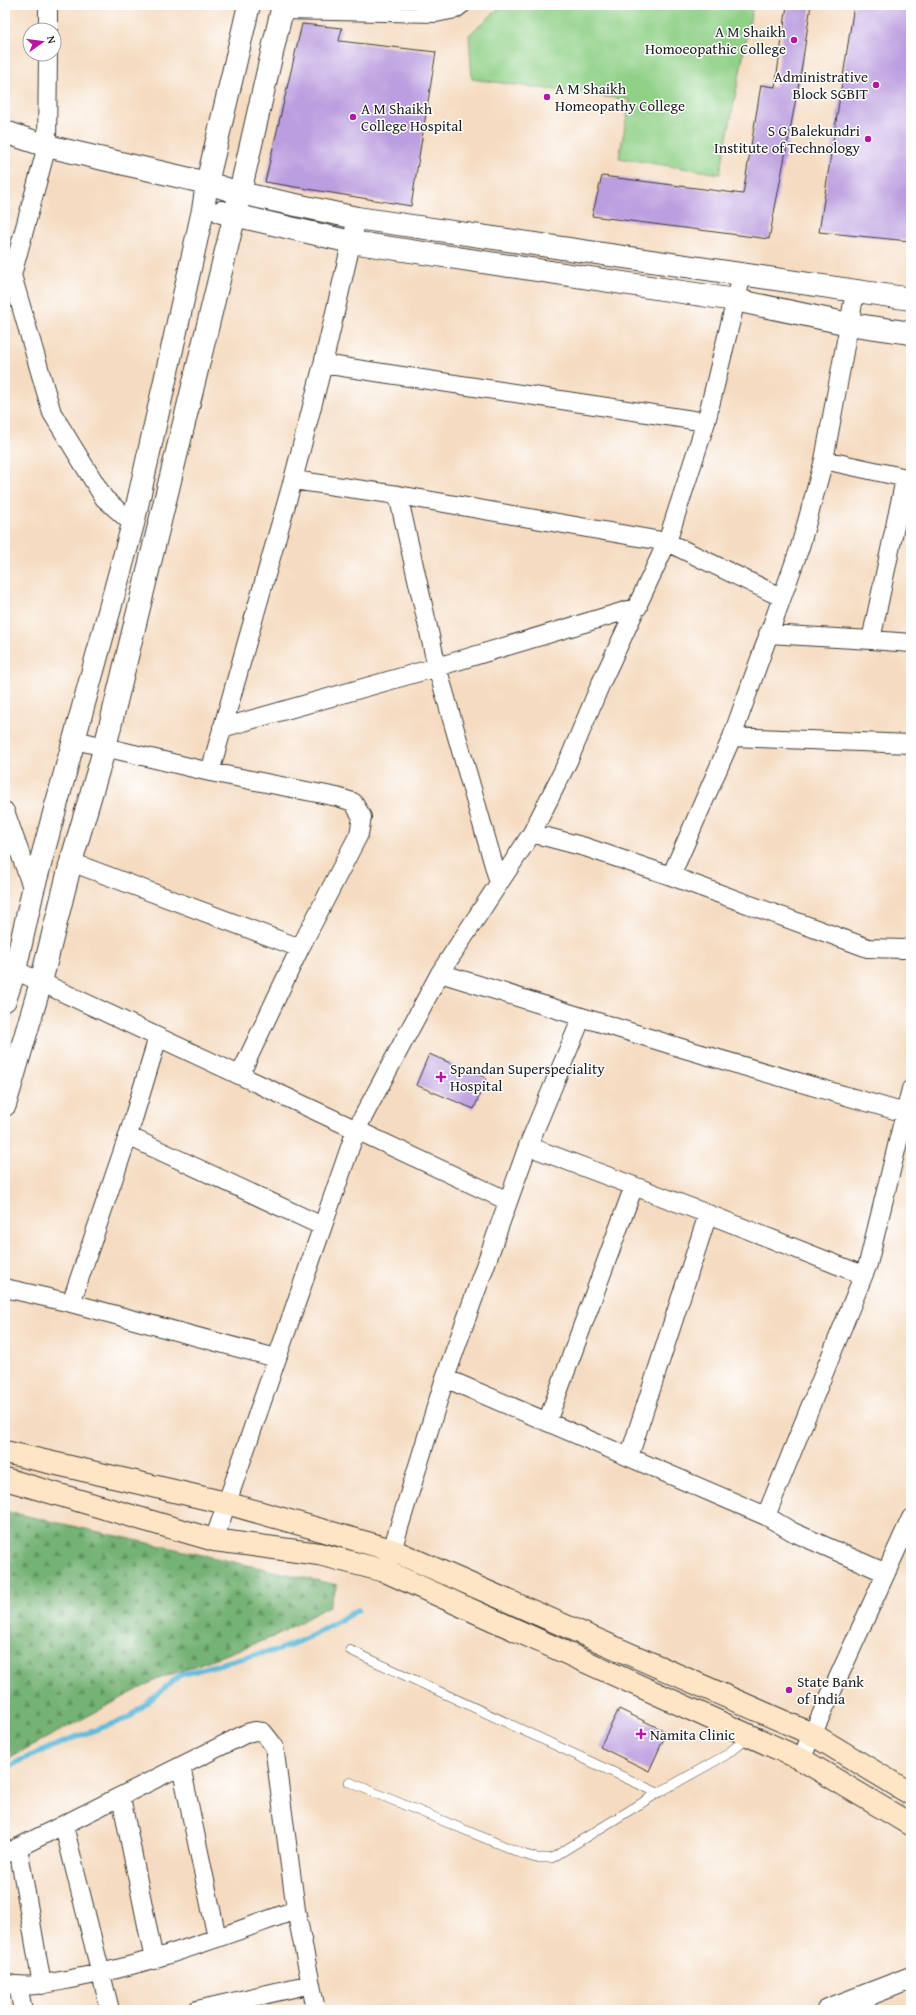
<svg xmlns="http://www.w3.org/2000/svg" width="916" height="2015" font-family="'Gentium Book Plus',serif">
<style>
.grass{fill:#90d087;stroke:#567652}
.forest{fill:url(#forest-firs);stroke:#486748}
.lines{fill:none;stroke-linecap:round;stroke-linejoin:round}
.stream{stroke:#5ebcdc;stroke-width:5.5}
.building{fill:#bb9edf}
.service-casing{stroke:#3d3935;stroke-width:10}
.pedestrian-casing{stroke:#3d3935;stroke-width:16}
.minor-casing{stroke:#3d3935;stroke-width:20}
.tertiary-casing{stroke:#3d3935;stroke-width:24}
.secondary-casing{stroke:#3d3935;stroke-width:24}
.service{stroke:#fff;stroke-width:9}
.pedestrian{stroke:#fff;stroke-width:14}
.minor{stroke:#fff;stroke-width:18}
.tertiary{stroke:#fff;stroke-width:22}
.secondary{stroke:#fde5c5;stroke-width:22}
.poi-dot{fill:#b5179e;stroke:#fff;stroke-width:1.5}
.labels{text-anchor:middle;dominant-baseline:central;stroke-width:3;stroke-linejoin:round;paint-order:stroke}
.poi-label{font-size:15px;fill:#1c1c1c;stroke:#fff;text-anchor:start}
</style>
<defs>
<pattern id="forest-firs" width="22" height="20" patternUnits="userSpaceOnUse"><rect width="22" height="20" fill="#74b274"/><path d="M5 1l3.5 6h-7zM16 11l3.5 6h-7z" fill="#5e905e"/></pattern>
</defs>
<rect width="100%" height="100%" fill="#fff"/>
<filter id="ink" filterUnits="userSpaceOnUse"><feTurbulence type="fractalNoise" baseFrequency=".025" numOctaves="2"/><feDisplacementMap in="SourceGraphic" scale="8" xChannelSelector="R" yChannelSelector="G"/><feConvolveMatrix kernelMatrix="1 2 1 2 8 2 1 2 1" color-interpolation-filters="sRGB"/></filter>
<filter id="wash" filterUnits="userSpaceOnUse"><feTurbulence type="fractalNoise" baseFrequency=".012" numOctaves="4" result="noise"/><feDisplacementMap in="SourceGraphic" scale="16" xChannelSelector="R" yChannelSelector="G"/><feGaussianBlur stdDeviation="0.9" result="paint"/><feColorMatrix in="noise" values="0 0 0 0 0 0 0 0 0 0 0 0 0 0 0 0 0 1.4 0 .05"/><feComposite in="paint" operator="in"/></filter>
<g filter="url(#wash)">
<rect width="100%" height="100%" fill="#f5dcc1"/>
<path class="grass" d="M503 5H753L720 174 619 158 630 100 472 79 469 35Z"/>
<path class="forest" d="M5 1511 337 1585 329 1606 273 1637 156 1680 5 1760Z"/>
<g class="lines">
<path class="stream" d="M5 1770 19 1761 73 1738 129 1718 180 1675 253 1655 278 1650 309 1637 358 1610"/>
</g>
<g id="blocks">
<path class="building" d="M787 5H811L800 78 769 239 592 216 602 176 743 194 761 85 775 87Z
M854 5H911V230L909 241 819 232Z
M302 24 342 28 339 41 436 52 411 206 265 182Z
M429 1054 486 1078 474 1109 416 1085Z
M619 1709 667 1732 649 1771 600 1747Z"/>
</g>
</g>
<g filter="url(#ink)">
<use href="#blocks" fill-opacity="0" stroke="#3d3935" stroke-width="1"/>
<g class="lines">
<g class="service-casing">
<path id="service" d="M350 1650 658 1793
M349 1782 523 1854 536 1858H552L658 1793 726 1755 749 1736"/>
</g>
<g class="pedestrian-casing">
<path id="pedestrian" d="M282 12 436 15 456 11 464 5"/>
</g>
<g class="minor-casing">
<path id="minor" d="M48 30V5
M48 54 47 146 12 275 52 413 104 498 133 524
M323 364 706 422
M824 460 911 479
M905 479 871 640 911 643
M293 480 323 364 357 218
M398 495 437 667 499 883
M768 634 871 640
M222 728 437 667 638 607
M732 737 911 744
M75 740 210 772 293 480 398 495 667 542 781 597
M210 772 337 797 353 802 362 817 359 834 300 948 240 1075
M5 811 33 890
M532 833 585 847 671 876 868 948 904 949 911 947
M71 862 300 948
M671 876 732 737 800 547 824 460 855 292
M15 970 508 1201
M440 973 688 1050 905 1113
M128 1136 158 1037
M528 1146 582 1017
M5 1288 71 1303
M276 1358 71 1303 128 1136 322 1226
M445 1378 528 1146 708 1214 863 1275
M547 1422 634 1186
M629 1457 708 1214
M766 1516 868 1264 911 1089
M214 1540 356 1130 440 973 532 833 570 757 601 683 667 542 706 422 742 275
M388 1563 445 1378 766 1516 793 1532 886 1573
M801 1759 911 1518
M181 1766 217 1938
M121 1797 154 1960
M64 1826 110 2010
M18 1847 42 1985
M5 1854 247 1733 255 1731 263 1732 274 1746 296 1910 316 2010
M5 1983C27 1989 49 1983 71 1979 149 1965 222 1936 296 1910
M18 1986 23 2010
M197 2010 311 1984"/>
</g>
<g class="tertiary-casing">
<path id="tertiary" d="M5 132 47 146 207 183 240 193 357 218 911 299
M221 212 351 242 735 300 849 324 911 333
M5 1000 15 970 33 890 133 524 203 210 207 183 249 5
M5 1105 41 982 71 862 105 747 235 214 283 5
M828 2010 911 1978"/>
</g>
<g class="secondary-casing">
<path id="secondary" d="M5 1452 226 1503 392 1550 812 1734 911 1794
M5 1479 214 1540 319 1554 385 1571 801 1759 911 1825"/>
</g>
<use href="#service" class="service"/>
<use href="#pedestrian" class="pedestrian"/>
<use href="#minor" class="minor"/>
<use href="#tertiary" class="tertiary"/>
<use href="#secondary" class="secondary"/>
</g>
</g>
<g class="poi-dot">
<circle cx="794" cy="40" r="4"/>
<circle cx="876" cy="85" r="4"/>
<circle cx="547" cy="97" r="4"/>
<circle cx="353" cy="117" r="4"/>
<circle cx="868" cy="139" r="4"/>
<path d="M439 1071h4v4h4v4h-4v4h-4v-4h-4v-4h4z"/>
<circle cx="789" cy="1690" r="4"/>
<path d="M639 1728h4v4h4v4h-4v4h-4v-4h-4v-4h4z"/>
</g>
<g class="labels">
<g class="poi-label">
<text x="786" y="31" text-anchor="end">A M Shaikh<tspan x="786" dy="17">Homoeopathic College</tspan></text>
<text x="868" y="76" text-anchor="end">Administrative<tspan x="868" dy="17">Block SGBIT</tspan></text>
<text x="555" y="88">A M Shaikh<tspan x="555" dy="17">Homeopathy College</tspan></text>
<text x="361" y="108">A M Shaikh<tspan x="361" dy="17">College Hospital</tspan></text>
<text x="860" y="130" text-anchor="end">S G Balekundri<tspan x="860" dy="17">Institute of Technology</tspan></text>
<text x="450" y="1068">Spandan Superspeciality<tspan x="450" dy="17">Hospital</tspan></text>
<text x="797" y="1681">State Bank<tspan x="797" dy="17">of India</tspan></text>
<text x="650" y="1734">Namita Clinic</text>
</g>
</g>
<rect width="916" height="2015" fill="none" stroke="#fff" stroke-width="20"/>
<g transform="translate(42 42) rotate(76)"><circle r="19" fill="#ffffff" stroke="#a4a4a4"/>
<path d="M0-3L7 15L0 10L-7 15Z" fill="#b5179e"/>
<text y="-6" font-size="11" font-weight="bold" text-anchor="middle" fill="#1c1c1c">N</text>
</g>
</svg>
